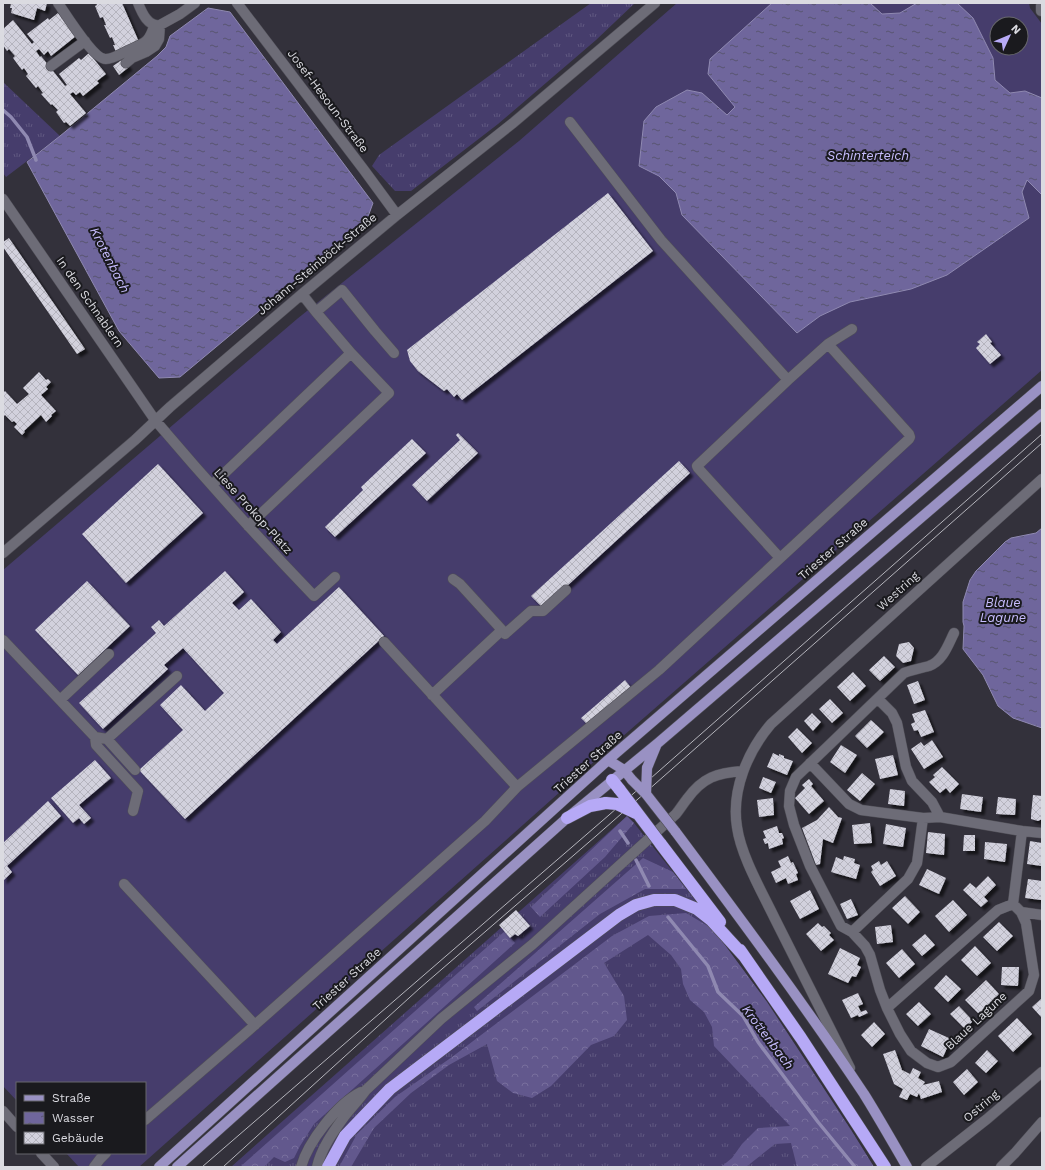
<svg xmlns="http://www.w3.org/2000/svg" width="1045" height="1170" font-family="'Work Sans',sans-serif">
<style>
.grass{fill:url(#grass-tufts)}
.forest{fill:url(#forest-crowns)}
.garden{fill:#463d6c;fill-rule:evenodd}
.water{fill:url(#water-ripples);stroke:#8f89b1}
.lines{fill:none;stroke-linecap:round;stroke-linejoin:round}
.stream{stroke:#8f89b1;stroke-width:3.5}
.building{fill:url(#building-cross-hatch);filter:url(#shadow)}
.minor-casing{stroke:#504f57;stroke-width:11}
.major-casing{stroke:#504f57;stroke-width:11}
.highway-casing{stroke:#504f57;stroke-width:13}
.minor{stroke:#6d6c77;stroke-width:10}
.major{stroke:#9991c3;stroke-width:10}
.highway{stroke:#b6a9f6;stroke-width:12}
.tram{stroke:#b4b4bb;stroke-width:1}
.major-bridge-casing{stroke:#504f57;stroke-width:11;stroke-linecap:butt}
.highway-bridge-casing{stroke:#504f57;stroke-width:13;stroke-linecap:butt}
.major-bridge{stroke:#9991c3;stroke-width:10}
.highway-bridge{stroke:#b6a9f6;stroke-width:12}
.labels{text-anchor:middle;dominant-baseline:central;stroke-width:4;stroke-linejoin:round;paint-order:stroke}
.street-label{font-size:12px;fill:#dbdbe1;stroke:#1a1a1e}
.water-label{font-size:13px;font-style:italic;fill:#c7bdfe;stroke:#1a1a1e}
</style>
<defs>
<pattern id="grass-tufts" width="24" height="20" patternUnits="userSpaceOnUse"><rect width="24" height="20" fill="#463d6c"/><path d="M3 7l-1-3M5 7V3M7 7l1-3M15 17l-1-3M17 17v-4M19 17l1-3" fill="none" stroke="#605881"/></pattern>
<pattern id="forest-crowns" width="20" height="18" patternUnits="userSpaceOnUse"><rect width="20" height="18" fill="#62588d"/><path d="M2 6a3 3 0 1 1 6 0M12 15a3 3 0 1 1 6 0" fill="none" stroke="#786f9d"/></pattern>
<pattern id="water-ripples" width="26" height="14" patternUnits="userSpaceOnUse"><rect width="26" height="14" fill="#6f669c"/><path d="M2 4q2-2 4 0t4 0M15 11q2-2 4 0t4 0" fill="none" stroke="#585470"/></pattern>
<pattern id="building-cross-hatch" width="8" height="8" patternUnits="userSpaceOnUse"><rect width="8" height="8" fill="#d2d1dd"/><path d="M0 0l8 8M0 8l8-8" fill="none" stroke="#b5b4be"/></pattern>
<filter id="shadow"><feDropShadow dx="3.5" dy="3.5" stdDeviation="1" flood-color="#0009"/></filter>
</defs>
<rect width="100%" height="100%" fill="#33313b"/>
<path class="grass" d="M591 3H635L596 40 498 124 411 191H395L372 166 379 155Z
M3 82 60 136 6 177 3 173Z
M627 816 634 823 693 897 713 929 767 1002 851 1130 874 1167H231Z"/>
<path class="forest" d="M627 816 634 823 605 857 540 917 531 907Z
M643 858 673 872 686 889H645L600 914 477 1011 474 1007Z
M686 913 713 929 767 1002 851 1130 874 1167H797L791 1143 775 1144 746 1167H721L732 1158 742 1144 758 1128 790 1126 714 1046 712 1027 704 1012 690 1000 683 984 681 969 671 955 648 935 604 963 624 996 627 1020 614 1036 591 1045 551 1086 532 1098 513 1093 497 1081 487 1044 449 1065 411 1093 374 1128 351 1167H339L357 1134 395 1097 452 1057 612 936 649 916Z
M505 931 515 943 314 1124 300 1146 294 1158 285 1162 274 1157 264 1167H240Z"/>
<path class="garden" d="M677 3H1029L1030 8 1042 24V370L606 751 139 1167H79L66 1153H145V1083H17V1101L3 1086V570L297 319 519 141ZM997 24H1021V48H997Z"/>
<path class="water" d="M772 3H870L882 14 900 13 917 3H957L973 18 993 58 995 80 1010 93 1025 91 1042 98V195L1027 180 1022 192 1029 218 947 275 911 289 850 302 820 316 797 333 682 215 676 193 659 176 639 166 644 121 656 107 687 90 702 93 727 115 735 107 708 74 710 59Z
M208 8 230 12 373 203 366 222 180 377 159 378 119 331 27 162 60 136 157 56 166 47 170 36Z
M1042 528V728L1013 718 998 706 983 675 963 649 964 626 963 622V602L970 580 976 571 1005 542 1011 538 1036 533Z"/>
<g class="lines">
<path class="stream" d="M3 110 11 117 27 137 36 160
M620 831 628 843
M636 860 649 886
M668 917 708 966 718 992 743 1016 758 1042 818 1122 855 1167"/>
</g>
<path class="building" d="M11 3H47L45 11 37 8 34 20 11 13 12 8H10Z
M96 3H122L139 42 116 52 113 45H115L112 37 110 38 104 25H106L103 17 100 18 95 6 97 5Z
M58 13 76 36 51 56 48 51 44 55 39 49 36 51 40 57 41 56 65 86 67 85 59 74 79 58 81 60 89 53 106 74 97 81 99 83 83 96 80 92 76 95 73 92 70 94 86 113 70 126 66 122 64 123 56 112 58 110 52 104 51 105 41 94 43 93 38 86 36 88 26 76 28 74 24 68 22 70 13 58 15 56 9 49 7 51 3 45V29L13 20 32 44 34 42 27 34 48 18 49 20Z
M123 59 129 67 119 75 113 66Z
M608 193 653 251 462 400 457 394 454 397 447 389 444 391 418 371 410 361 407 350Z
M9 238 85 349 77 354 3 247V242Z
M986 334 992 342 990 343 1001 355 990 364 976 348 980 344 977 342Z
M39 372 46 380 48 379 51 382 46 387 48 389 41 395 56 411 51 415 52 416 46 422 41 415 24 431 25 432 22 435 14 427 17 424 14 421 12 422 5 415 3 417V393L5 391 17 404 29 394 23 388Z
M458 433 478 453 427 501 412 485 460 440 456 435Z
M412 439 426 453 335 537 325 527 363 490 361 487Z
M679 461 690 473 543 608 531 596Z
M158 464 203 513 126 583 82 534Z
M225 571 244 592 232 603 239 610 251 599 281 632 273 640 277 644 339 587 384 636 185 819 139 770 183 730 160 705 181 685 205 711 224 693 183 648 164 665 168 669 103 729 79 703 156 633 151 627 159 620 164 626Z
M87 581 130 626 78 675 35 630Z
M909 642 914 648 911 661 903 663 896 656 899 644Z
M884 656 895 667 880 681 869 670Z
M853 672 866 686 850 701 837 687Z
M625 680 632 689 589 726 581 718Z
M918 681 925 700 914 704 907 685Z
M830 699 843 713 832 723 819 709Z
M925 710 934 732 921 737 918 730 914 731 911 724 915 722 912 714Z
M812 713 821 722 813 731 804 721Z
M871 720 884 732 867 748 855 736Z
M797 728 812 743 802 753 788 737Z
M932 740 943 757 924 769 911 749 921 742 924 746Z
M841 745 857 755 845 773 830 762Z
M773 753 779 756V754L784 756V758L793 761 787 775 767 767Z
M893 755 898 775 880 779 875 759Z
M95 760 111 778 79 805 91 818 84 824 79 818 73 823 51 798Z
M942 767 959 784 950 793 946 788 940 793 929 782 935 777 933 775Z
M862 773 875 784 860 801 847 790Z
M763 777 776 782 771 793 759 788Z
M809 779 813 784 811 786 824 801 809 814 795 798 805 788 802 785Z
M890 789 905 791 904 806 888 804Z
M962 794 983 797 981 812 960 809Z
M1033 795 1042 796V819L1038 821 1031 819V815Z
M998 797 1016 799 1015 815 996 814Z
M773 798 774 815 759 817 757 800Z
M48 801 61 816 7 866 12 872 3 881V843Z
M829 807 838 817 842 818 833 843 823 839 820 864 816 865 802 828 817 820Z
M870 823 872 843 854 844 852 825Z
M886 824 906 828 903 847 883 844Z
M777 826 779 833H782L784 838 782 839 783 844 769 849 768 843 765 844 763 839 766 838 763 831Z
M928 832 945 834 944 855 926 853Z
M964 835H975V851H963Z
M1030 841 1042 843V866L1027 864Z
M985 842 1007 844 1005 862 984 859Z
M788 856 791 863 793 862 798 873 796 874 798 880 788 884 786 878 776 883 771 872 781 867 778 861Z
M844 856 855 859 854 863 860 865 856 879 831 872 836 857 843 860Z
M879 861 881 865 887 861 896 876 880 886 871 872 873 870 871 866Z
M927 869 946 878 939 894 919 885Z
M988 876 996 885 984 897 988 901 981 907 963 890 970 883 976 888Z
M1028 879 1042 881 1041 900 1025 898Z
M810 890 819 909 800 919 790 901Z
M905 896 920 912 908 924 892 908Z
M851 899 858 915 847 919 840 904Z
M953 900 967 915 949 932 935 916Z
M516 910 530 926 518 936 515 934 510 938 499 925Z
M999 922 1013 936 997 951 983 937Z
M818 923 822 927 824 926 831 933 829 935 834 940 821 951 806 934Z
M891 925 893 942 877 944 875 927Z
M925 934 935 945 922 956 912 945Z
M975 946 991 963 977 976 961 960Z
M840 948 860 958 857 965 861 967 856 977 852 976 848 983 828 974Z
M902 949 915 964 899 978 886 963Z
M1002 967H1019L1018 986 1001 985Z
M946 975 961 989 948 1002 934 988Z
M986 980 999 994 979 1014 965 1000Z
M858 993 863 1004 858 1006 861 1012 866 1010 868 1013 859 1017 858 1015 851 1018 842 1000Z
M1042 998V1018L1032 1007Z
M919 1002 931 1014 918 1026 906 1014Z
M959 1006 973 1021 965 1029 950 1014Z
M1017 1018 1032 1034 1013 1052 998 1036Z
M874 1022 885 1034 872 1047 861 1035Z
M929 1029 951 1039 943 1057 921 1046Z
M895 1050 902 1070 910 1074 913 1068 921 1072 918 1078 925 1082 923 1085 939 1081 942 1092 921 1099 919 1093 917 1097 910 1094 907 1100 899 1097 903 1089 894 1084 883 1054Z
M987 1050 998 1061 986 1073 975 1063Z
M967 1069 978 1082 964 1095 953 1082Z"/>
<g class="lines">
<g class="minor-casing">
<path id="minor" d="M58 3C65 13 94 60 106 59 113 59 122 53 129 50 144 43 149 43 154 26
M138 3C142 13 148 27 160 25L180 14 195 3
M237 3 364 170 397 215
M1041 11V6L1042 3
M126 63 132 58 146 52 155 46 159 39 160 25
M51 66 85 41
M3 199 155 420C206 480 259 539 314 596L335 577
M316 312 342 290 375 331 394 353
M828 344 852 329
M212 485 351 353 316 312 302 294
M248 526 389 393 351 353
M3 553 135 440 170 407 302 294 397 215 513 123 655 3
M780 558 698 468 697 466 788 380
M502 630 505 634 531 611H543L566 590
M954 633C948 645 943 661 929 666 921 668 912 670 904 673L796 777 790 791 789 806 794 825 810 866 841 926 852 932 865 946 870 955 880 990 887 1008 900 1034 911 1051 927 1063 938 1067 951 1062 1029 991 1034 975 1026 923 1021 912 1013 904
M3 640 95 737 107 739 135 770
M384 642 517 787 659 670 909 439 910 437 909 434 828 344 788 380 661 240 570 122
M432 695 502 630 460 584 453 579
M878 699 892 713 897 723 906 767 912 781 932 802 940 817
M60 700 109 654
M95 737 96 745 138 791 133 811
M107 739 177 676
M810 763 849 804 861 810 923 818 940 817 1022 831
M124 884 255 1025
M1021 912 1042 915
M852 932 908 879 917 863 923 818
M887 1008 998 910 1013 904 1022 831 1042 833
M850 1068C825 1018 800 968 775 919 762 892 741 856 737 827 731 790 748 751 771 724L1042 479
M3 1111 17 1127
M145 1120 248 1031 485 821 517 787
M41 1153 54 1167
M94 1167 100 1159 106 1153
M301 1167C308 1142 337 1104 361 1092
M317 1167C321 1149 333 1132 344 1117 351 1108 359 1100 366 1090L441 1019 533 944 676 814C680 809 683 804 687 799 703 777 717 773 743 771
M926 1167 987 1119 1042 1072
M1001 1167 1015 1153 1042 1122"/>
</g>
<g class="major-casing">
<path id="major" d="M608 760 624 770 632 780
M647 768 656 746
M675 831C740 918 804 1004 864 1094 879 1118 893 1143 907 1167
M159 1167 608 760 1042 386
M177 1167 567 818 658 743 1042 414"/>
</g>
<g class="highway-casing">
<path id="highway" d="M612 780 620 790
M567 818 590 806 606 803
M660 843 720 922
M740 950 801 1038 885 1167
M328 1167 345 1136 390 1089 619 915 636 905 654 900H675L697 909 711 920 744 956"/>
</g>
<use href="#minor" class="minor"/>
<use href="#major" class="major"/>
<use href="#highway" class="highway"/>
<path class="tram" d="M202 1167 609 815 1042 434
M223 1167 420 988 596 836 1042 443"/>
<g class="major-bridge-casing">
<path id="major-bridge" d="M632 780 646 794 675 831
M646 794 647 768"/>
</g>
<g class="highway-bridge-casing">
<path id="highway-bridge" d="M620 790 660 843
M606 803 617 804 636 813"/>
</g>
<use href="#major-bridge" class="major-bridge"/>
<use href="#highway-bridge" class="highway-bridge"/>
</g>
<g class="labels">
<g class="street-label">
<text transform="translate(328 101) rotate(53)">Josef-Hesoun-Straße</text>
<text transform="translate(317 264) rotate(-40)">Johann-Steinböck-Straße</text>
<text transform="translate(90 302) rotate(55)">In den Schnablern</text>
<text transform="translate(253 511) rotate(48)">Liese Prokop-Platz</text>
<text transform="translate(833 549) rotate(-41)">Triester Straße</text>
<text transform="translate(898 591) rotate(-42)">Westring</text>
<text transform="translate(588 762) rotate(-42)">Triester Straße</text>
<text transform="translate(347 979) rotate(-42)">Triester Straße</text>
<text transform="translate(976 1021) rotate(-43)">Blaue Lagune</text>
<text transform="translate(981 1106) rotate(-40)">Ostring</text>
</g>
<g class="water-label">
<text x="868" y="155">Schinterteich</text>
<text transform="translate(110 260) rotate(63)">Krotenbach</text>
<text x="1003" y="602">Blaue<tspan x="1003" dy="15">Lagune</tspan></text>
<text transform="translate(768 1037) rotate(53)">Krottenbach</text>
</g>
</g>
<rect width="1045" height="1170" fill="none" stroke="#dbdbe1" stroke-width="8"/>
<rect x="16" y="1082" width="130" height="72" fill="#1a1a1e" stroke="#67676c"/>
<rect x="24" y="1095" width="20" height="6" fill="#9991c3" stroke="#67676c"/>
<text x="52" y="1102" font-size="12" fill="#dbdbe1">Straße</text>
<rect x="24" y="1112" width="20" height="12" fill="url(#water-ripples)" stroke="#67676c"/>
<text x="52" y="1122" font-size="12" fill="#dbdbe1">Wasser</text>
<rect x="24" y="1132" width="20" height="12" fill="url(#building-cross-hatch)" stroke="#67676c"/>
<text x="52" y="1142" font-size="12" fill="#dbdbe1">Gebäude</text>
<g transform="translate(1009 36) rotate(46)"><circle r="19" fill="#1a1a1e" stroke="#67676c"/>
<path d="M0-3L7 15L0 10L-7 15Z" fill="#b8abf7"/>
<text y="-6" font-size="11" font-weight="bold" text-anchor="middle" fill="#dbdbe1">N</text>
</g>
</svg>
